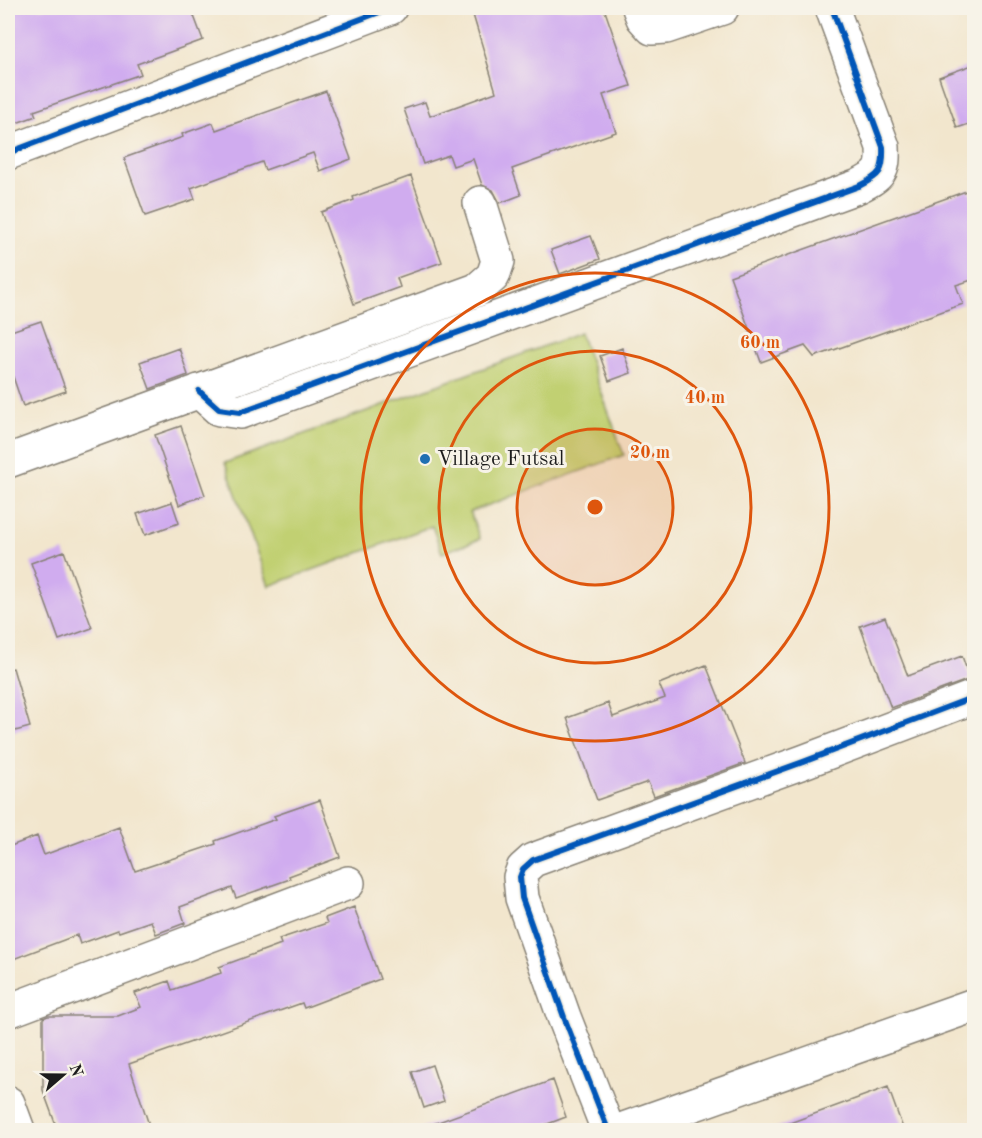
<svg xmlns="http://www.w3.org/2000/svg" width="982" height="1138" font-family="'Old Standard TT',serif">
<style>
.green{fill:#c1d072;stroke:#6e7647;stroke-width:1.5}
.building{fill:#d0acef}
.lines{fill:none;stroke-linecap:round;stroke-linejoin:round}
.minor-casing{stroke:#878174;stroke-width:36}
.minor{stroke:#fff;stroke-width:33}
.cycleway-casing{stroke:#f7f3e8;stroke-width:10}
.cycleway{stroke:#0057b8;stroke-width:6}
.ring{fill:none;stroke:#de560d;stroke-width:3}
.poi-dot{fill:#1f6fb2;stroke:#f7f3e8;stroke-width:2}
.labels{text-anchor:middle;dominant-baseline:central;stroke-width:6;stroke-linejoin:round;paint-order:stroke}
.poi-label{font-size:21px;fill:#1c1c1c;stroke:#f7f3e8;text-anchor:start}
.centre{fill:#de560d;stroke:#f7f3e8;stroke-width:3}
.ring-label{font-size:18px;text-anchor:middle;font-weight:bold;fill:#de560d;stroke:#f7f3e8;stroke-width:6;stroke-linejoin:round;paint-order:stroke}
</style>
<rect width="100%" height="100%" fill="#f7f3e8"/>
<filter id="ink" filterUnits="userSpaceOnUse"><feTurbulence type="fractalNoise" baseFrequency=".0167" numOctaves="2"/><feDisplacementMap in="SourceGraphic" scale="12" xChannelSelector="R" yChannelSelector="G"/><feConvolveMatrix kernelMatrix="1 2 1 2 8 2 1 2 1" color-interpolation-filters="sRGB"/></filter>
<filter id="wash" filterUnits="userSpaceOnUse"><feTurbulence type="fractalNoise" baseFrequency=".008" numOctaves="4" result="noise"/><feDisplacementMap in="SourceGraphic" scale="24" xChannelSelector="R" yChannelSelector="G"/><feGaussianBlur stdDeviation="1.35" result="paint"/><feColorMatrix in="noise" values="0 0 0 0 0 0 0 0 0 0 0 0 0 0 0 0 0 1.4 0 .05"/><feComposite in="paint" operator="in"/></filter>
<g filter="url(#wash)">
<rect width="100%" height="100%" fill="#f2e6cd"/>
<path class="green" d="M580 333 624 455 470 512 480 539 442 553 432 526 269 586 225 463Z"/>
<g id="blocks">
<path class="building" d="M8 8H191L203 40 137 64 141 74 34 111 36 116 8 126Z
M471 8H604L631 86 603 95 616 132 512 169 521 195 500 203 493 190 482 185 473 159 453 166 449 155 423 164 404 109 425 102 430 116 496 92Z
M975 64V122L957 128 939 77Z
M326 91 351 159 320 171 313 153 265 170 262 162 191 188 195 199 145 216 124 158 183 137 182 134 213 123 216 130Z
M411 176 442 262 397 278 400 287 354 304 321 212 354 200 353 197Z
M969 190 975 206V279L956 285 963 304 814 357 805 346 761 362 730 276Z
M591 236 600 259 560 274 551 250Z
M41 321 66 391 23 406 8 362V332Z
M179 348 188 375 150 389 140 362Z
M622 348 631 373 609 381 600 356Z
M181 426 205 495 179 505 155 435Z
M172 502 179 523 145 535 137 514Z
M64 551 92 628 59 640 31 563Z
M885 617 908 676 962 656 970 679 891 708 860 626Z
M706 665 745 763 654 796 648 782 597 800 567 718 608 703 613 717 665 698 659 684Z
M13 668 30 727 8 733V669Z
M320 800 340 857 289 876 290 879 236 898 232 888 180 907 185 923 156 934 151 921 119 932 118 930 80 944 77 935 8 961V847L37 836 44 855 119 827 135 871 216 844 215 841 276 819 274 816Z
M354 907 380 979 304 1008 302 1003 129 1064 151 1131H58L43 1090V1018L48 1016H118L141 1007 135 993 169 981 172 990 221 973 219 967 281 944 279 939 327 923 325 918Z
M432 1065 444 1101 424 1108 412 1072Z
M553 1080 566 1117 529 1131H422V1128Z
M888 1087 904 1131H776V1128Z"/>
</g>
</g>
<g filter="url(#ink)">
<use href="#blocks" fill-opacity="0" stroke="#878174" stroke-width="1.5"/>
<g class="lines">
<g class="minor-casing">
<path id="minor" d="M639 8 643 18 652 28 666 27 722 8
M8 153 390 8
M199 391 219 409 240 412 859 186C881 175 884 171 883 147L832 8
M8 461 477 290 493 276 498 261 480 203
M8 1011 348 883
M8 1103 18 1130
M608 1130 564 1017 522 898 520 877 523 869 533 860 803 762 974 697
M621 1130 974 1005"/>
</g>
<use href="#minor" class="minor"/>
<g class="cycleway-casing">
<path id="cycleway" d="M8 153 390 8
M199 391 219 409 240 412 859 186C881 175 884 171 883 147L832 8
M608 1130 564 1017 522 898 520 877 523 869 533 860 803 762 974 697"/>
</g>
<use href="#cycleway" class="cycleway"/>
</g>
</g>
<circle cx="595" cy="507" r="78" fill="#de560d" fill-opacity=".12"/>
<g class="ring">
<circle cx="595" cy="507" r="78"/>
<circle cx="595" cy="507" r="156"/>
<circle cx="595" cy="507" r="234"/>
</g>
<circle class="poi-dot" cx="425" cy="459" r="6"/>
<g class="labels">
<g class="poi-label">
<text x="437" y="459">Village Futsal</text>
</g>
</g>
<circle cx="595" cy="507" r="9" class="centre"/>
<g class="ring-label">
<text x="760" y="348">60 m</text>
<text x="705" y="403">40 m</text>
<text x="650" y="458">20 m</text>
</g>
<rect width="982" height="1138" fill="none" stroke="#f7f3e8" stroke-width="30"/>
<g transform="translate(63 1075) rotate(70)" stroke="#f7f3e8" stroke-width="4.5" paint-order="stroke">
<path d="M0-4.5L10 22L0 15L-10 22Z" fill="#1c1c1c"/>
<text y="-9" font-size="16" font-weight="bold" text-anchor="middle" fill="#1c1c1c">N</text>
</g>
</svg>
